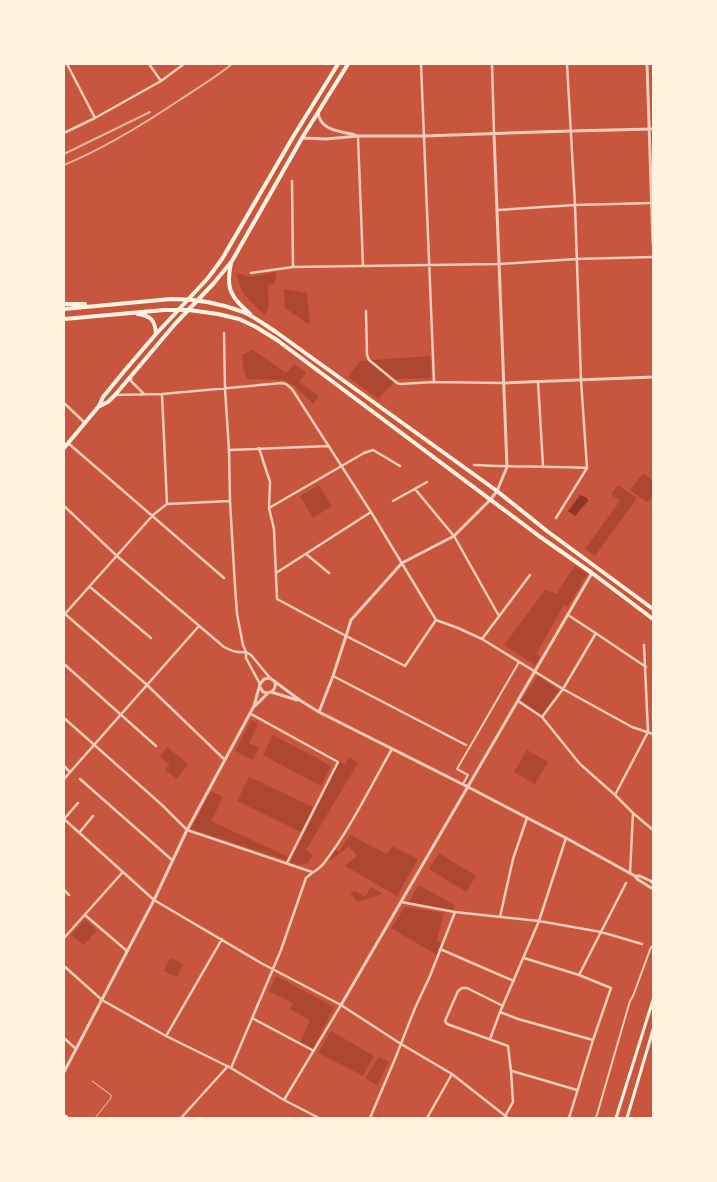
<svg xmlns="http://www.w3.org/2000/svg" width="717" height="1182" font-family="Ubuntu,sans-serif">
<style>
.green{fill:#ae4732}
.water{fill:#8f3625}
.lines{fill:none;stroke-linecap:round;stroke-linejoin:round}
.service{stroke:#f1ccb7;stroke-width:1}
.pedestrian{stroke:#f1ccb7;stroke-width:2}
.minor{stroke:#f1ccb7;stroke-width:2.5}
.tertiary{stroke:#f1ccb7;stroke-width:3}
.secondary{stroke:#fff3e0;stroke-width:3}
.primary{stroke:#fff3e0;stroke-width:4}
.rail{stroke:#e9b49f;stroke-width:2}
</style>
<rect width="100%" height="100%" fill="#c8553d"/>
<path class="green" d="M276 272 275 283 268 285C267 297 272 303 265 315 250 302 239 293 237 273L250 277Z
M284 289 307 293 310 325 285 308Z
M253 350 286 373 294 364 306 373 299 382 319 396 313 404 293 385 283 380 246 379 245 371H244L242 355Z
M430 356 431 378 397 379 378 399 348 377 360 361Z
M643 473 653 481V497H652L647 502 630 490Z
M319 485 332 506 313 518 300 496Z
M618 485 637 498 595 556 585 549 620 501 611 494Z
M575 566 587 574 568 606 564 605 536 654 540 657 535 665 504 645 545 590 557 594 565 580Z
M538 676 559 690 542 715 521 700Z
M251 720 258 724 249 743 259 748 253 760 235 751Z
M273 735 331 766 321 786 263 755Z
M167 747 188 764 177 779 165 770 170 765 160 757Z
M527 750 548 762 535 784 514 772Z
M349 757 358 763 306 850 313 855 308 863 298 865 290 862 339 762 345 764Z
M249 777 313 807 301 832 237 801Z
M211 791 223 797 211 821 288 857 286 860 191 829Z
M350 835 387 854 392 846 418 859 397 896 345 866 357 856 349 846 331 860 329 859 335 850 339 852Z
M439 853 476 876 466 892 429 869Z
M419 885 453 904 454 906V910L408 903Z
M371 887 383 894 358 902 350 893 355 891 365 897Z
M405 907 444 913 437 940 441 943 437 955 391 928Z
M85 920 97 930 84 945 71 935Z
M170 958 183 964 177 977 164 971Z
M276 976 334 1007 313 1049 300 1042 310 1020 290 1009 293 1003 269 991Z
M331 1031 374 1056 363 1076 318 1053Z
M379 1057 389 1062 377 1085 365 1078Z"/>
<path class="water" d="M580 495 587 498 588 501 575 516 568 511Z"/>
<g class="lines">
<path class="service" d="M92 1081 111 1095V1098L95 1118"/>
<path class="pedestrian" d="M463 784 468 775 457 769 519 662
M596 1118 630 1001 633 996 651 947"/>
<path class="minor" d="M67 64 95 118
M149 64 161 81
M421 64 434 382
M492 64 494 134
M64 133 95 118 161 81 184 64
M358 136 363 266
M292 181 293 267
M498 210 575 205 652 203
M251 273 293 267 500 264 576 259 653 257
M366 311 367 355 369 360 397 383 400 384 434 382 504 383
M224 333 225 389 229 450 230 501 235 586 237 614 243 645 246 652V658L260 684
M131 378V381L144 394
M538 382 543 466
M162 394 167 504
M115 395 162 394 282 383 286 384 292 389 371 512 436 620 458 628 482 639 563 689 632 727 653 734
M64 403 85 423
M68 443 224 578
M259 448 270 482 269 508 274 529 277 599 346 636 405 666 436 620
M229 450 329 446
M474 465C511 467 549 466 587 468
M415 489 454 536 499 616
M393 501 427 482
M167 504 230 501
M64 506 117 556 224 647C232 651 237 653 246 652
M269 508 364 453 373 450 400 466
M556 518 587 468 581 380 575 205 567 64
M306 554 329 573
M276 573 371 512
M90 587 151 638
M65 614 146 684 225 760
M64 615 153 515 167 504
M568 615 597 634 646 667
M482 639 530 575
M246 652 251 655 270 678
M64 664 156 746
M333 676 466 745
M518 701 542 717 580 764 615 795 633 813 653 830
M251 714 338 762 287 863
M542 717 563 689 596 633
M64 718 162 805 187 830 312 872
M64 766 70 772
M64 779 199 626
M80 779 172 860
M615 795 648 732 644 645
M78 803 64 819 154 900 261 963 341 1005 401 1044 452 1074 508 1118
M79 833 93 816
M630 873 633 813
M64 890 69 895
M401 902 455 912 539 921 601 932 642 944
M85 915 127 951
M500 917 513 859 527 818
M64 938 122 873
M440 949 514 981
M524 958 579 975 611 988 593 1040 569 1118
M64 966 102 1000 166 1036 231 1068 284 1100 319 1118
M579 975 626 883
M503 1006 467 988H462L458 991 445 1021 447 1024 508 1046 511 1071 513 1102 504 1118
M500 1012 518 1019 593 1040
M252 1018 314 1051
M166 1036 222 939
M64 1038 76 1049
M490 1039 500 1012 539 921 566 838
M231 1068 281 950 306 878C312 872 320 869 324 863 351 828 370 787 392 749
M512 1071 577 1090
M284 1100 341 1005
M181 1118 228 1066
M370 1118 395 1059 415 1008 430 976 455 912
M427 1118 452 1074"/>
<path class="tertiary" d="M647 64 653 244
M318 113C321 131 340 131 355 135
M302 138 326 139 358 136H424L570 131 653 129
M504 383 653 377
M260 687 263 692 268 693C273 692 276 688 275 683
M271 692 297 700
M255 706 268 693
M319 712 333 676 346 636 351 620 402 563 454 536 491 499 497 491 507 467 494 134
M635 876H640L653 882
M341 1005 592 573
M64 1072 154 900 187 830 254 706 260 684 264 679 270 678 301 701 319 712 468 787 566 838 635 876 637 879 653 889"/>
<path class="secondary" d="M652 882 653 881
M616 1118 653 1000
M627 1118 653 1030"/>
<path class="primary" d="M231 263C229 274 227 286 233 295 236 302 244 308 250 314
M64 304H85
M64 309 171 299C195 299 220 303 243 312 255 317 265 325 276 332L497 491 547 531 653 609
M138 314C151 316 155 320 156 334
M64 319 164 310H189L218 314 239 319 256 327 277 340 539 536 592 573 653 619
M100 406 108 402 115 395 175 324 213 284 232 261 302 138 348 64
M64 448 99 406 103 397 126 369 156 334 208 278 222 259 293 137 338 64
M64 1116 67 1118"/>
<path class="rail" d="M64 154 150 112
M64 165C105 148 144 124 181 99 198 88 216 77 232 64"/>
</g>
<rect width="717" height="1182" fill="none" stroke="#fff3e0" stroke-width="130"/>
</svg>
